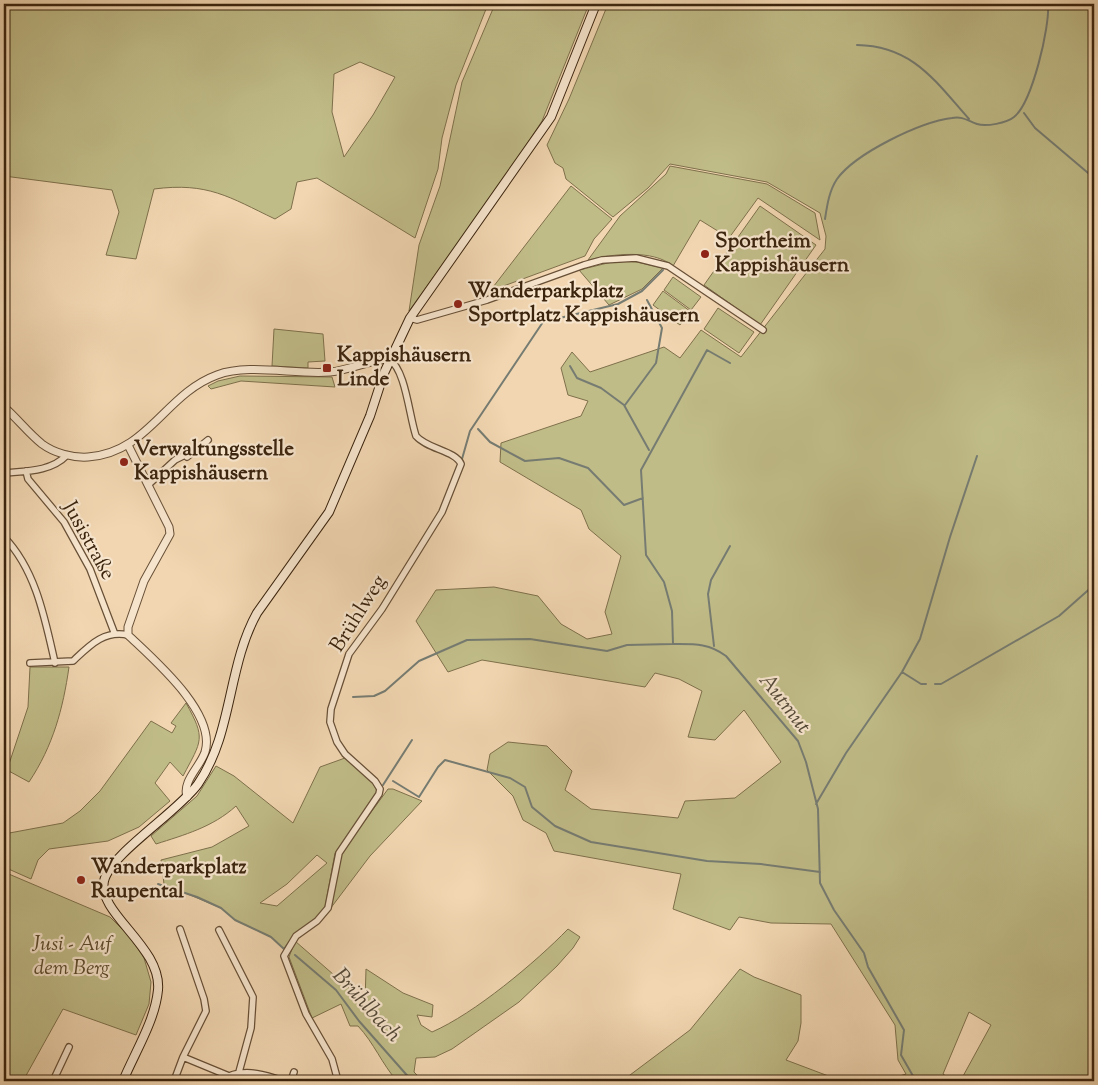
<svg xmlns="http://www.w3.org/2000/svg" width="1098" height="1085" font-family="'Sorts Mill Goudy',serif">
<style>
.green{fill:#c0bc88;stroke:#7e704b;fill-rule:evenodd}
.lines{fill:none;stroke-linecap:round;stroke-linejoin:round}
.stream{stroke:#767c72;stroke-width:2}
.minor-casing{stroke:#685037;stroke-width:8}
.tertiary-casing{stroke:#685037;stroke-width:9}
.secondary-casing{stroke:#3b240e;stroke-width:10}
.minor{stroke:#f6e4cc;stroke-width:5.5}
.tertiary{stroke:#f6e4cc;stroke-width:7}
.secondary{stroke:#f6e4cc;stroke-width:8}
.poi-dot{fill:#8f2418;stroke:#f6e4cc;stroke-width:2}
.labels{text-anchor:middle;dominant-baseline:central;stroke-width:4.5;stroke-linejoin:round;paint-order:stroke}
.poi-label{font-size:21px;font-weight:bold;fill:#3b240e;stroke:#f6e4cc;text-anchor:start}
.street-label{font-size:21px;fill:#3b240e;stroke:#f6e4cc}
.park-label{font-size:21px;font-style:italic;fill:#5c4a2c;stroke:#f6e4cc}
.water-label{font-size:22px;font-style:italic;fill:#544938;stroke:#f6e4cc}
</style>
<rect width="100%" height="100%" fill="#f1d6b1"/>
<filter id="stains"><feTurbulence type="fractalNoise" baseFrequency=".004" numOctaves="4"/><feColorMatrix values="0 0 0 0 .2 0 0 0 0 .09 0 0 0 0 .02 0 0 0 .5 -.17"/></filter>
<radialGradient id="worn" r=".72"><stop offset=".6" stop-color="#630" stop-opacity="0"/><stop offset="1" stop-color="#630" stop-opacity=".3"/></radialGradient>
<path class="green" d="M4 4H488L456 85 442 138 438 169 415 238 317 178 297 182 291 209 275 219C229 197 208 182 154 189L136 259 106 255 119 212 112 190 4 176ZM360 62 395 77 373 115 344 157 332 112 334 74Z
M495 4H589L542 121 501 183 409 311 419 245 440 186 462 82Z
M608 4H1094V1081H622L690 1030 740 969 754 977 801 995V1023L798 1041 786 1060 839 1080 893 1078 906 1074 898 1060 895 1025 831 924 771 923 739 917 730 930 673 909 681 874 554 851 546 833 523 820 513 796 487 770 490 754 508 742 547 746 572 771 565 790 591 809 678 818 685 801 735 798 781 762 744 710 715 740 688 737 702 691 679 679 655 673 645 687 482 660 448 672 416 621 436 590 494 587 538 596 561 624 587 639 612 634 605 612 621 556 589 529 581 510 500 462 501 443 581 416 588 401 568 395 561 368 572 352 590 372 664 347 680 358 701 330 741 357 825 249 826 236 820 213 767 182 670 164 648 188 613 217 566 179 563 168 555 163 547 145 569 99ZM969 1012 991 1025 962 1078 953 1081 943 1074Z
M670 166 767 184 815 213 820 240 758 198 729 238 700 220 673 266C653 249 612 254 588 260L620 216 666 174Z
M571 186 612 219 594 239 585 256 490 291Z
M760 206 816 245 760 325 704 285Z
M616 261 637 262 663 268 642 289 609 305 579 270Z
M673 277 701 297 691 310 664 290Z
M663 291 690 311 680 325 653 305Z
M718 308 754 332 739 353 704 329Z
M274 329 323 334 325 361 308 362V368L272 366Z
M240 376 332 377 335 387 241 381 211 389 208 386 218 381Z
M30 667H69C63 709 53 746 29 782L7 770 28 707Z
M186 703C206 739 202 740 183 776L170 762 155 783 170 801 139 827 108 841 49 849 38 860 31 879 4 867V834L63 823 80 811 100 791 151 721 172 733 176 726 171 723Z
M345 758 372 781 378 793 335 853 325 907 316 919 295 934 284 949 271 937 235 920 221 908 164 884 161 860 212 847 249 826 236 806C213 827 184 835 156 844L151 836 197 796 216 766 234 776 293 823 320 767ZM317 855 327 863 277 906 260 903 287 884Z
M388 789H393L422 801 370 856 327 913 342 852Z
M4 872 110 917 130 937 144 958 151 982 149 1004 136 1035 63 1009 23 1081H4Z
M568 929 580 937 573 948 557 966 519 1002 452 1049 435 1057 416 1058 414 1072 423 1081H397C382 1064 374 1043 358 1026H350L341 1004 312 1018 289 957 295 941 365 1002 366 969 403 993 433 1005 432 1017 417 1015 421 1025 432 1032C474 1014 536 962 568 929Z"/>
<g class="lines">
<path class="stream" d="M857 45C913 46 935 81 969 119
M1024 113 1035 128 1094 178
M825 219C827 206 829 191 837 179 856 153 920 122 952 118 963 116 968 121 977 124 986 127 1007 123 1014 117 1032 103 1050 27 1048 4
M730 363 707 350 641 470 646 555 664 582 672 611 673 644C694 644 709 643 726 656L798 741 806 762 818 809 820 883 834 910 864 953 868 967 904 1030 901 1055 913 1076 935 1081
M570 366 577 378 601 388 624 405 649 450
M625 405 656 363 662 328 647 300
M478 429 490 442 525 461 559 458 588 468 624 505 643 498
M459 458 462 459 470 431 543 322 618 304 642 291 663 270
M714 646 708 594 711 580 730 546
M902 672 921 684H926
M935 684H941L1059 616 1094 585
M353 697 374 696 385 691 419 661 467 640 530 639 607 651 627 645 672 644
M393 781 419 797 438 767 445 760 510 778 525 787 532 807 555 826 591 842 707 861 761 864 820 872
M383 785 412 740
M816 804 846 753 902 672 920 639 950 537 977 456
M158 884 197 897 221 908 235 920 271 937 284 949 290 941
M295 955 336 990 359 1021 412 1081
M905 1079 912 1076
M867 1081H878"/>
<g class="minor-casing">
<path id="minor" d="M410 318 417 320 487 300 584 265 602 260 636 258 668 266 763 330
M26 471 28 479 64 522 90 569 114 632
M4 473C25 471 51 472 67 455
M148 485 175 460 185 455 187 457 208 440
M4 537C36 570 45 619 55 663
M30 663 73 661C90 645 104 630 128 635
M219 930 253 997 251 1028 239 1072
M183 1057 229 1076C248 1069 266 1075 284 1081
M53 1081 69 1047
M174 1081 183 1057 206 1011 204 999 180 929
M291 1081 294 1072
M338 1081 332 1059 306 1014 284 956 296 936 317 921 328 908 339 853 379 794 380 789 375 781 345 754 337 742 330 722 331 709 349 654 382 609 442 512 461 464C456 451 427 449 416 436 409 416 406 370 389 359"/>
</g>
<g class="tertiary-casing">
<path id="tertiary" d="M4 407C17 418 28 433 42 444 54 453 73 458 88 457 148 453 165 394 217 375 249 363 295 375 330 372 351 370 369 360 389 359
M128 445 169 527 170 534 144 581 128 627V635C153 659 217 713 205 752 200 767 182 781 187 797"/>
</g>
<g class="secondary-casing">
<path id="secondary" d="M123 1081C135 1052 155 1021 158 990 162 947 97 913 104 881 110 854 178 812 198 784 233 733 227 667 257 613L329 512 370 416 384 373 410 318 551 117 596 4"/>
</g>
<use href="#minor" class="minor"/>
<use href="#tertiary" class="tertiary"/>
<use href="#secondary" class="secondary"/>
</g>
<g class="poi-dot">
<circle cx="705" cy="254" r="5"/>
<circle cx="458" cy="304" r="5"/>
<rect x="322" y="363" width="10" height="10" rx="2.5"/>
<circle cx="124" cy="462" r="5"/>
<circle cx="81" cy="880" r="5"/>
</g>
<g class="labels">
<g class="poi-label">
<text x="715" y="242">Sportheim<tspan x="715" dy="24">Kappishäusern</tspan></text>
<text x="468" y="292">Wanderparkplatz<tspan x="468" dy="24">Sportplatz Kappishäusern</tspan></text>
<text x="337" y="356">Kappishäusern<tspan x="337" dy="24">Linde</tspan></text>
<text x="134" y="450">Verwaltungsstelle<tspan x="134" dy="24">Kappishäusern</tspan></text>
<text x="91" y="868">Wanderparkplatz<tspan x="91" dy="24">Raupental</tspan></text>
</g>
<g class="street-label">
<text transform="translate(88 541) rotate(61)">Jusistraße</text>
<text transform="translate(359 614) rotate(-58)">Brühlweg</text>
</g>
<g class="park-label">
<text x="72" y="945">Jusi - Auf<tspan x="72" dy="24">dem Berg</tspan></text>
</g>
<g class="water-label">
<text transform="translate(784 704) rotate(52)">Autmut</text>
<text transform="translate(366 1006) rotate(48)">Brühlbach</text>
</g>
</g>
<rect width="1098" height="1085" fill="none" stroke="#f1d6b1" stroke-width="20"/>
<rect x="5" y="5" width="1088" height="1075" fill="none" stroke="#3b240e" stroke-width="2.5"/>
<rect x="10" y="10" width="1078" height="1065" fill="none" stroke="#3b240e"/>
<rect width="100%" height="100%" filter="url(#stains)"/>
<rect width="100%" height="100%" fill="url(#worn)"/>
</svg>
